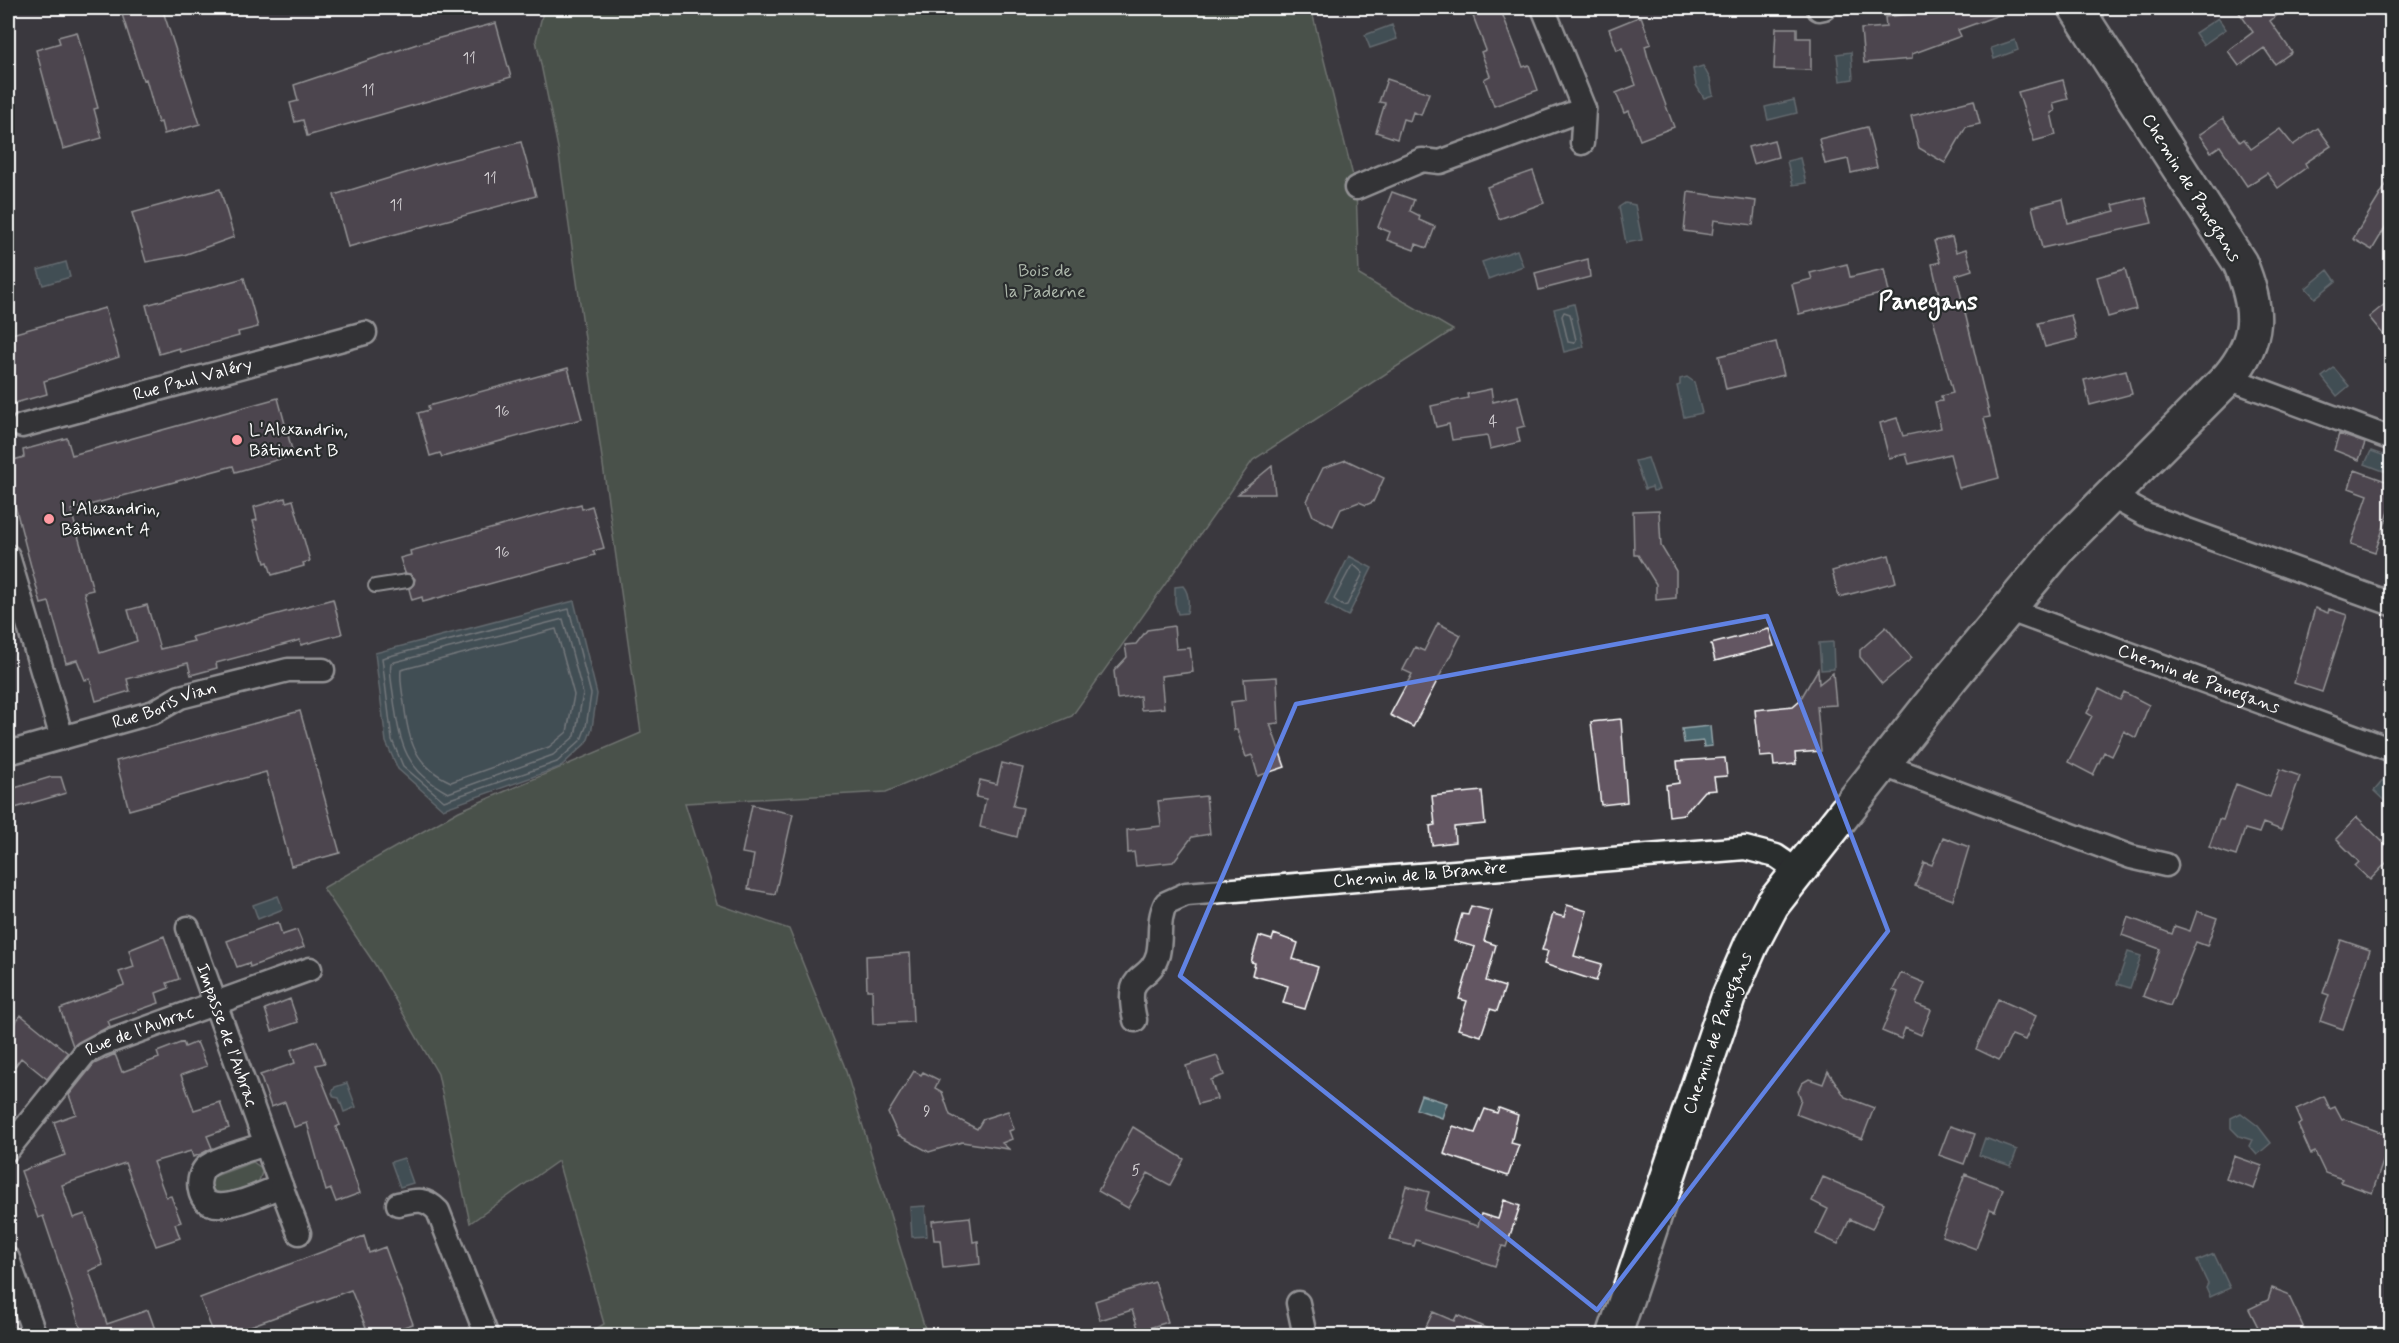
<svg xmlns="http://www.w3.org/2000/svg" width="2399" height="1343" font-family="Mynerve,sans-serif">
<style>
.green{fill:#5c705a;stroke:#aeb8ac;stroke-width:1.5}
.water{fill:#4b686f;stroke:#93a4a9;stroke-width:1.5}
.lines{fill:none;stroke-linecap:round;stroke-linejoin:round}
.shore{stroke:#b7c3c5;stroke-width:1.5}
.building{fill:#645662;stroke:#fff;stroke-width:1.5}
.lane-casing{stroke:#fff;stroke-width:16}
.street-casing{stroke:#fff;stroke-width:27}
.secondary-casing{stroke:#fff;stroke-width:38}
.lane{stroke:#2a2d2e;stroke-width:12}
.street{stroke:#2a2d2e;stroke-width:22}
.secondary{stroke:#2a2d2e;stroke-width:33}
.marked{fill:none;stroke:#6183e4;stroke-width:4.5;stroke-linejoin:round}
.poi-dot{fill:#ff9aa2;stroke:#2a2d2e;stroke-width:2}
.labels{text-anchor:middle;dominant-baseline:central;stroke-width:4.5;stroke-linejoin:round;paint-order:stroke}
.number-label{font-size:15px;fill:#d8d5d8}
.street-label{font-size:18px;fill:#fff;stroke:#2a2d2e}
.park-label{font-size:18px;fill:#aeb8ac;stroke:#2a2d2e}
.poi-label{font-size:18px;fill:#fff;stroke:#2a2d2e;text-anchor:start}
.district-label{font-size:24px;font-weight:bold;fill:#fff;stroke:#2a2d2e}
</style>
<rect width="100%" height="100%" fill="#3b393e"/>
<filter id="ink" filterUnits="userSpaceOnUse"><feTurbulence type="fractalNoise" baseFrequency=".0167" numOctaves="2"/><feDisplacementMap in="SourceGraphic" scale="12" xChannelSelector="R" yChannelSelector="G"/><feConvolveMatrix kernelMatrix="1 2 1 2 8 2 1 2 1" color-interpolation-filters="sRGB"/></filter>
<g filter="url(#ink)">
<path class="green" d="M544 8H1311L1356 188 1359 275 1453 330 1253 460 1072 716 886 792 685 803 717 904 789 929 844 1065 927 1335H586L604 1324 558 1161 470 1223 438 1074 374 963 323 888 459 811 641 733 558 148 536 40Z
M253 1162 263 1169 259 1181C245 1187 222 1201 210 1188L211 1180 215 1176Z"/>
<path class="water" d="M2218 18 2226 29 2203 45 2195 33Z
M1392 25 1397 39 1370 48 1365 35Z
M2015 40 2018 50 1994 59 1991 48Z
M1851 52 1853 79 1840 81 1837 54Z
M1703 66 1710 79 1713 95 1704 98 1696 85 1693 69Z
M1794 100 1797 113 1768 120 1765 107Z
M1800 158 1806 183 1793 185 1787 161Z
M1625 203 1635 205 1642 240 1626 243 1619 207Z
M1517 250 1523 266 1488 279 1482 262Z
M66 262 70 277 43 285 38 270Z
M2328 270 2336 281 2315 298 2306 288Z
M1574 304 1584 347 1564 352 1554 309Z
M2334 368 2349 386 2337 396 2322 377Z
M1687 377 1694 382 1702 413 1684 417 1677 386 1680 385V379Z
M2371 451 2391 458V474L2365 464Z
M1648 458 1658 487 1659 490 1653 491 1652 487 1645 489 1635 461Z
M1349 556 1372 568 1348 616 1325 604Z
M1183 586C1189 593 1189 604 1187 613L1178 614 1175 603V587Z
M574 601 597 694 592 728 587 742 560 767 443 809 398 769 386 742 375 653Z
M1833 642 1834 669 1821 670 1819 643Z
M1710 726 1712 746 1704 747 1703 741 1684 743 1682 729Z
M2385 778 2391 784V807L2374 791Z
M278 896 283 909 258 919 253 905Z
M2128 952 2141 956 2130 988 2117 984Z
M347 1083 356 1107 344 1112 339 1098 334 1097 332 1093 335 1087Z
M1421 1095 1447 1103 1442 1118 1416 1109Z
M2241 1113 2258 1126 2271 1143 2257 1155 2249 1146 2252 1140 2239 1136 2231 1128V1118Z
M1985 1138 2017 1150 2011 1166 1979 1155Z
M404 1158 413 1183 400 1187 391 1162Z
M925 1206 927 1236 912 1237 910 1207Z
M2214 1254 2230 1288 2210 1297 2206 1288 2208 1284 2197 1261Z"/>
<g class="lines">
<path class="shore" d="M1564 312 1570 314 1576 340 1574 343 1568 342 1562 316Z
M1354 565 1363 573 1347 605 1343 606 1334 599 1351 567Z
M569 609 591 694 586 727 581 740 557 762 444 801 403 766 392 740 382 658Z
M563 619 583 694 575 736 553 755 448 793C406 771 400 745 394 701 393 689 389 675 391 663Z
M556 629 574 695 567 732 549 747 451 782C414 766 408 739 404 703 402 692 400 680 401 670Z"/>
</g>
<path class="building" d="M120 8H162L200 124 164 134 161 122 158 123 146 79 143 80Z
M1470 8H1500L1523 67 1529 65 1538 90 1494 106 1484 79 1490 76 1481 52 1486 50Z
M1925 8H2013V10L1958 30 1961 36 1912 54V59L1864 63 1861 29 1886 27 1885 17 1927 12Z
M2236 8H2286L2270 21 2292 52 2275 64 2264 48 2239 66 2228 51 2253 32Z
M1641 16 1651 44 1645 46 1648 58 1674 127 1640 140 1629 111 1624 113 1616 93 1636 85 1622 48 1617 50 1609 29Z
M496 23 511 77 307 136 303 120 295 122 290 103 298 101 294 85 417 44Z
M1776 28H1797V38H1811V70L1774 69Z
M77 32 98 108 94 109 102 138 63 149 36 50 60 43 58 37Z
M1387 79 1429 93 1421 115 1413 112 1410 121 1403 119 1397 139 1376 132 1385 103 1379 102Z
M2063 80 2068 99 2053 103 2055 111 2051 113 2056 135 2034 141 2018 92Z
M1974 100 1980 124 1966 127 1945 163 1919 148 1911 116Z
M2223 118 2240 142 2244 139 2251 149 2280 129 2293 145 2318 128 2331 146 2305 163 2307 167 2278 188 2267 173 2247 186 2220 146 2211 152 2199 135Z
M1867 127 1877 167 1851 173 1848 159 1825 164 1819 139Z
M1774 140 1778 157 1753 164 1748 147Z
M521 142 536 196 348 247 334 195 435 164Z
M1533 171 1544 203 1499 219 1487 187Z
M2391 177V218L2372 250 2353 239Z
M220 189 234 237 184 255 146 262 132 213Z
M1392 192 1414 200 1410 211 1420 216 1419 220 1435 227 1427 248 1416 244 1414 250 1387 240 1390 232 1378 227Z
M1688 192 1756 201 1753 225 1714 220 1712 235 1684 231Z
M2145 197 2152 223 2042 248 2032 207 2063 199 2068 223 2115 211 2113 205Z
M1952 237 1956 252 1966 249 1972 270 1956 275 1990 417 1984 418 1999 478 1959 488 1950 454 1909 464 1906 454 1889 458 1880 423 1897 418 1903 436 1941 428 1935 402 1942 401 1941 396 1953 393 1931 311 1942 308 1932 264 1940 262 1934 241Z
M1588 259 1590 277 1539 290 1535 273Z
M1847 264 1850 277 1884 269 1889 292 1799 314 1792 284 1812 279 1810 273Z
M2125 269 2136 309 2108 317 2097 277Z
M244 278 258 327 238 332 239 336 195 348 180 352 179 348 159 354 146 305Z
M2391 299V344L2369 317Z
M105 308 119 357 44 381 47 394 8 405V335Z
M2071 315 2077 339 2045 347 2038 323Z
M1776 342 1784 375 1726 389 1719 356Z
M568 368 582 419 442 457 440 453 430 456 418 413 429 410 428 406Z
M2126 370 2132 394 2090 405 2084 380Z
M1491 389 1493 402 1518 396 1525 426 1517 428 1520 442 1490 449 1487 435 1452 440 1449 424 1436 427 1431 406 1468 398 1467 394Z
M278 398 292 450 286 451 287 457 235 472 233 466 71 510 93 590 84 592 100 653 137 641 128 610 147 605 160 649 194 641 192 637 333 599 342 634 301 645 300 640 261 651 216 663 217 668 191 675 188 663 127 679 130 691 96 701 90 679 85 680 77 660 66 663 49 602 41 604 8 479 14 477 11 466 14 460 24 457 23 450 67 438 72 455Z
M2339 434 2365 443 2359 460 2334 450Z
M1346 460 1384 478 1373 502 1366 505 1359 502 1341 509 1333 526 1313 516 1307 501 1323 468Z
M1272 466 1275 494H1238Z
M2355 470 2391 483V506L2375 552 2351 544 2368 495 2349 488Z
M285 498 286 502 293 500 310 561 303 563 304 566 272 575 268 562 265 563 253 521 257 520 254 507Z
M581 504 582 509 592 506 604 548 593 551 595 555 423 602 422 597 412 600 409 589 414 584 415 579 410 574 405 573 400 558 411 555 410 551Z
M1659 510 1661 546 1676 571V598L1656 600V584L1638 555H1634L1633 511Z
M1889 555 1896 582 1839 597 1832 571Z
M2315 608 2328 613 2329 609 2347 615 2322 692 2294 683Z
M1438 623 1461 635 1413 727 1390 715 1412 674 1403 670 1415 647 1424 651Z
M1174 626 1176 649 1190 648 1193 672 1161 676 1164 708 1141 710 1140 696 1117 699 1114 671 1127 657 1125 645 1136 644 1147 630Z
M1886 627 1912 658 1882 684 1860 657V650Z
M1769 629 1774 646 1715 661 1711 644Z
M1818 669 1819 684 1833 673 1836 705 1817 706 1821 751 1795 753 1796 764 1774 766 1773 756 1760 757 1755 710 1793 706 1800 700Z
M1277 677 1279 723 1270 724 1285 767 1258 776 1252 755 1246 757 1237 730H1234L1231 702 1246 700 1244 679Z
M2099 689 2120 700 2124 692 2149 705 2136 738 2124 731 2112 756 2104 752 2093 775 2068 762 2092 716 2087 713Z
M300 711 340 853 291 866 266 772 129 810 116 761Z
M1621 719 1627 802 1601 805 1591 722Z
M1725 758 1727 776 1714 777 1716 790 1704 791 1684 814 1669 816 1666 785 1679 783 1677 761Z
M1002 763 1023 768 1013 806 1023 808 1017 837 980 827 986 799 976 797 980 780 997 784Z
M2280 769 2300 776 2281 830 2263 823 2259 833 2245 829 2236 856 2209 847 2219 819 2223 820 2236 784 2270 797Z
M51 777H61L66 793 8 810V790Z
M1482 791 1485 824 1454 827 1455 842 1432 845 1430 826 1435 825 1432 796Z
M1206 796 1210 834 1192 837 1173 862 1136 866 1134 852 1128 853 1127 830 1161 826 1158 801Z
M752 805 793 814 775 894 748 889 754 855 742 853Z
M2357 817 2391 850V858L2370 880 2355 866 2359 862 2336 839Z
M1943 837 1969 847 1953 900 1915 886 1924 862 1932 865Z
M1567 905 1587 911 1574 956 1602 964 1596 981 1544 964 1548 951 1542 950 1553 914 1564 917Z
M1471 906 1492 911 1484 941 1496 945 1486 981 1505 987 1497 1011 1490 1009 1481 1036 1458 1029 1467 1001 1459 999 1475 947 1454 941 1462 914 1468 915Z
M2197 911 2217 918 2207 946 2196 942 2170 1006 2143 996 2160 949 2122 935 2128 917 2172 934 2175 926 2190 931Z
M278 922 282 935 297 930 304 947 250 967 249 963 237 967 227 941Z
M1274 934 1298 943 1293 959 1318 967 1305 1009 1283 1003 1288 986 1252 975 1255 963 1251 962 1259 936 1272 940Z
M164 936 179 979 167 983 169 988 156 993 159 1003 108 1021 110 1026 106 1028 73 1046 60 1009 124 985 119 972 134 967 129 950Z
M2341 940 2370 950 2343 1029 2320 1021 2329 995 2323 993Z
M910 953 913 1022 873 1024 872 990H867L866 956Z
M1901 973 1925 983 1916 1004 1931 1010 1921 1035 1905 1028 1901 1039 1882 1031 1898 992 1893 990Z
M290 999 298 1022 272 1031 265 1009Z
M1998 999 2036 1016 2025 1040 2012 1035 1999 1060 1976 1049Z
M21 1015 68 1053 47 1079 21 1058 8 1076V1031Z
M317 1041 325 1063 316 1065 340 1125 336 1127 360 1193 336 1202 331 1189 326 1191 307 1123 294 1127 285 1102 271 1107 260 1075 295 1063 291 1050Z
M183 1042 185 1047 197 1042 207 1066 181 1075 194 1110 220 1102 229 1128 207 1136 212 1148 201 1154 193 1157 191 1151 153 1162 166 1197 171 1196 181 1222 175 1224 180 1238 156 1246 125 1163 62 1185 73 1218 85 1214 103 1265 89 1271 107 1324 148 1310 157 1335H83L43 1216 38 1218 21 1171 65 1155 54 1122 76 1114 69 1095 94 1064 115 1054 122 1072 159 1058 157 1052Z
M1217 1056 1224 1075 1211 1080 1217 1099 1198 1104 1186 1066Z
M914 1071 921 1075 923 1072 939 1080 935 1088 942 1092 950 1115 977 1129 983 1119 1008 1111 1014 1129 1009 1131 1012 1139 1002 1143 1009 1149 962 1142 929 1152 898 1135 888 1113Z
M1828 1071 1845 1097 1874 1108 1862 1139 1796 1114 1801 1099 1798 1091 1802 1083 1809 1079 1823 1084Z
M2324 1096 2330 1109 2335 1107 2342 1120 2344 1119 2391 1136V1162L2384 1159 2372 1193 2340 1182 2342 1179 2325 1173 2315 1152 2311 1154 2298 1125 2302 1123 2296 1109Z
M1499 1108 1518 1115 1511 1143 1519 1145 1508 1176 1444 1154 1453 1126 1475 1133 1485 1109 1497 1113Z
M1950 1126 1975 1134 1964 1164 1939 1155Z
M1133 1127 1184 1159 1170 1185 1148 1173 1128 1208 1098 1191Z
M2234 1156 2262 1166 2254 1189 2226 1179Z
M1965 1174 2003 1189 1995 1211 1990 1209 1976 1249 1942 1236Z
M1823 1177 1884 1203 1872 1229 1850 1219 1838 1244 1816 1234 1828 1209 1812 1201Z
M1406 1186 1429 1192 1424 1210 1478 1226 1481 1214 1498 1219 1504 1200 1520 1206 1506 1247 1502 1246 1495 1266 1416 1240 1414 1246 1390 1240Z
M970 1217 973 1242 978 1241 980 1264 943 1268 940 1240H934L932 1221Z
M364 1236 369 1253 385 1247 413 1324 379 1335H369L351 1290 225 1335H214L200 1298Z
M1155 1282 1168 1322 1139 1331 1132 1310 1100 1320 1095 1301Z
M2272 1288 2288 1294 2307 1335H2262L2249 1309 2268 1300Z
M1433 1312 1454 1321 1457 1315 1501 1335H1422Z"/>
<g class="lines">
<g class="lane-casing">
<path id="lane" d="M375 586 407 581"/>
</g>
<g class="street-casing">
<g id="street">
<path d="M1543 8 1584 109 1582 143"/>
<path d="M1819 9 1824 8"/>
<path d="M1356 188 1422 160 1440 162 1584 109"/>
<path d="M2228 378 2392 439"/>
<path id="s1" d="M22 426 365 333"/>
<path d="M2109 495 2146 515 2392 604"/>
<path d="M8 556 62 738"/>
<path id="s2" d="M2007 609 2392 750"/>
<path id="s3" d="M8 753 154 712 180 697 288 670H323"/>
<path d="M1883 765 2131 857 2166 865"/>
<path id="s4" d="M188 928 281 1186C263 1193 206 1223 200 1190 198 1183 200 1174 205 1168 215 1158 251 1149 266 1144"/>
<path id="s5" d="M1135 1020C1123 967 1149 986 1158 954 1162 936 1157 920 1166 903L1186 894 1745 848 1776 856 1798 871"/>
<path id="s6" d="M8 1149 85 1053 100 1045 310 969"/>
<path d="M281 1186 299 1233"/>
<path d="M398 1204C416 1200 425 1197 438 1211L487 1336"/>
<path d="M8 1259 35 1336"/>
<path d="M1298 1303 1305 1336"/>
</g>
</g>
<g class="secondary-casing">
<g id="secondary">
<path id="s7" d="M1614 1336 1728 998 1751 945 1772 905 1951 678 2059 548 2228 378C2261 339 2259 309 2240 263L2076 8"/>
</g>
</g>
<use href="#lane" class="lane"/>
<use href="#street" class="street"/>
<use href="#secondary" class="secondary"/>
</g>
</g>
<path d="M0 0H2399V1343H0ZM1767 616 1888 931 1597 1310 1180 976 1296 704Z" fill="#3b393e" fill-opacity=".55" fill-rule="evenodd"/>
<path class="marked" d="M1767 616 1888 931 1597 1310 1180 976 1296 704Z"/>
<g class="poi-dot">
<circle cx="237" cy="440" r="6"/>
<circle cx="49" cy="519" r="6"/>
</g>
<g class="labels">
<g class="number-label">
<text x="469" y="59">11</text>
<text x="368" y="91">11</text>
<text x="490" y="179">11</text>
<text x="396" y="206">11</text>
<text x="502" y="412">16</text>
<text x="1493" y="422">4</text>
<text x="502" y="553">16</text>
<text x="927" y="1112">9</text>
<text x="1136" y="1171">5</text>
</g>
<g class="street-label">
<text transform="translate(2191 188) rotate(58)">Chemin de Panegans</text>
<text stroke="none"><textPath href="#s1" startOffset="177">Rue Paul Valéry</textPath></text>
<text stroke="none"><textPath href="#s2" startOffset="204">Chemin de Panegans</textPath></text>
<text stroke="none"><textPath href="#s3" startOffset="164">Rue Boris Vian</textPath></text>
<text stroke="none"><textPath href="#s5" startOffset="384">Chemin de la Branère</textPath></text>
<text stroke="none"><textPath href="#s6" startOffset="182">Rue de l'Aubrac</textPath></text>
<text stroke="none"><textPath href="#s7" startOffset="320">Chemin de Panegans</textPath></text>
<text stroke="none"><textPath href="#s4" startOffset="114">Impasse de l'Aubrac</textPath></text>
</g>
<g class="park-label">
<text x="1045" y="271">Bois de<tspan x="1045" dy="21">la Paderne</tspan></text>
</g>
<g class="poi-label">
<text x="249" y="430">L'Alexandrin,<tspan x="249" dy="21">Bâtiment B</tspan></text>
<text x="61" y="509">L'Alexandrin,<tspan x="61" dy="21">Bâtiment A</tspan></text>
</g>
<g class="district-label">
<text x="1928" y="302">Panegans</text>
</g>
</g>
<rect width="2399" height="1343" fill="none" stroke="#2a2d2e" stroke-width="30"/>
<rect x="15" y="15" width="2369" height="1313" fill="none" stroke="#fff" stroke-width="2" filter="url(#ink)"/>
</svg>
